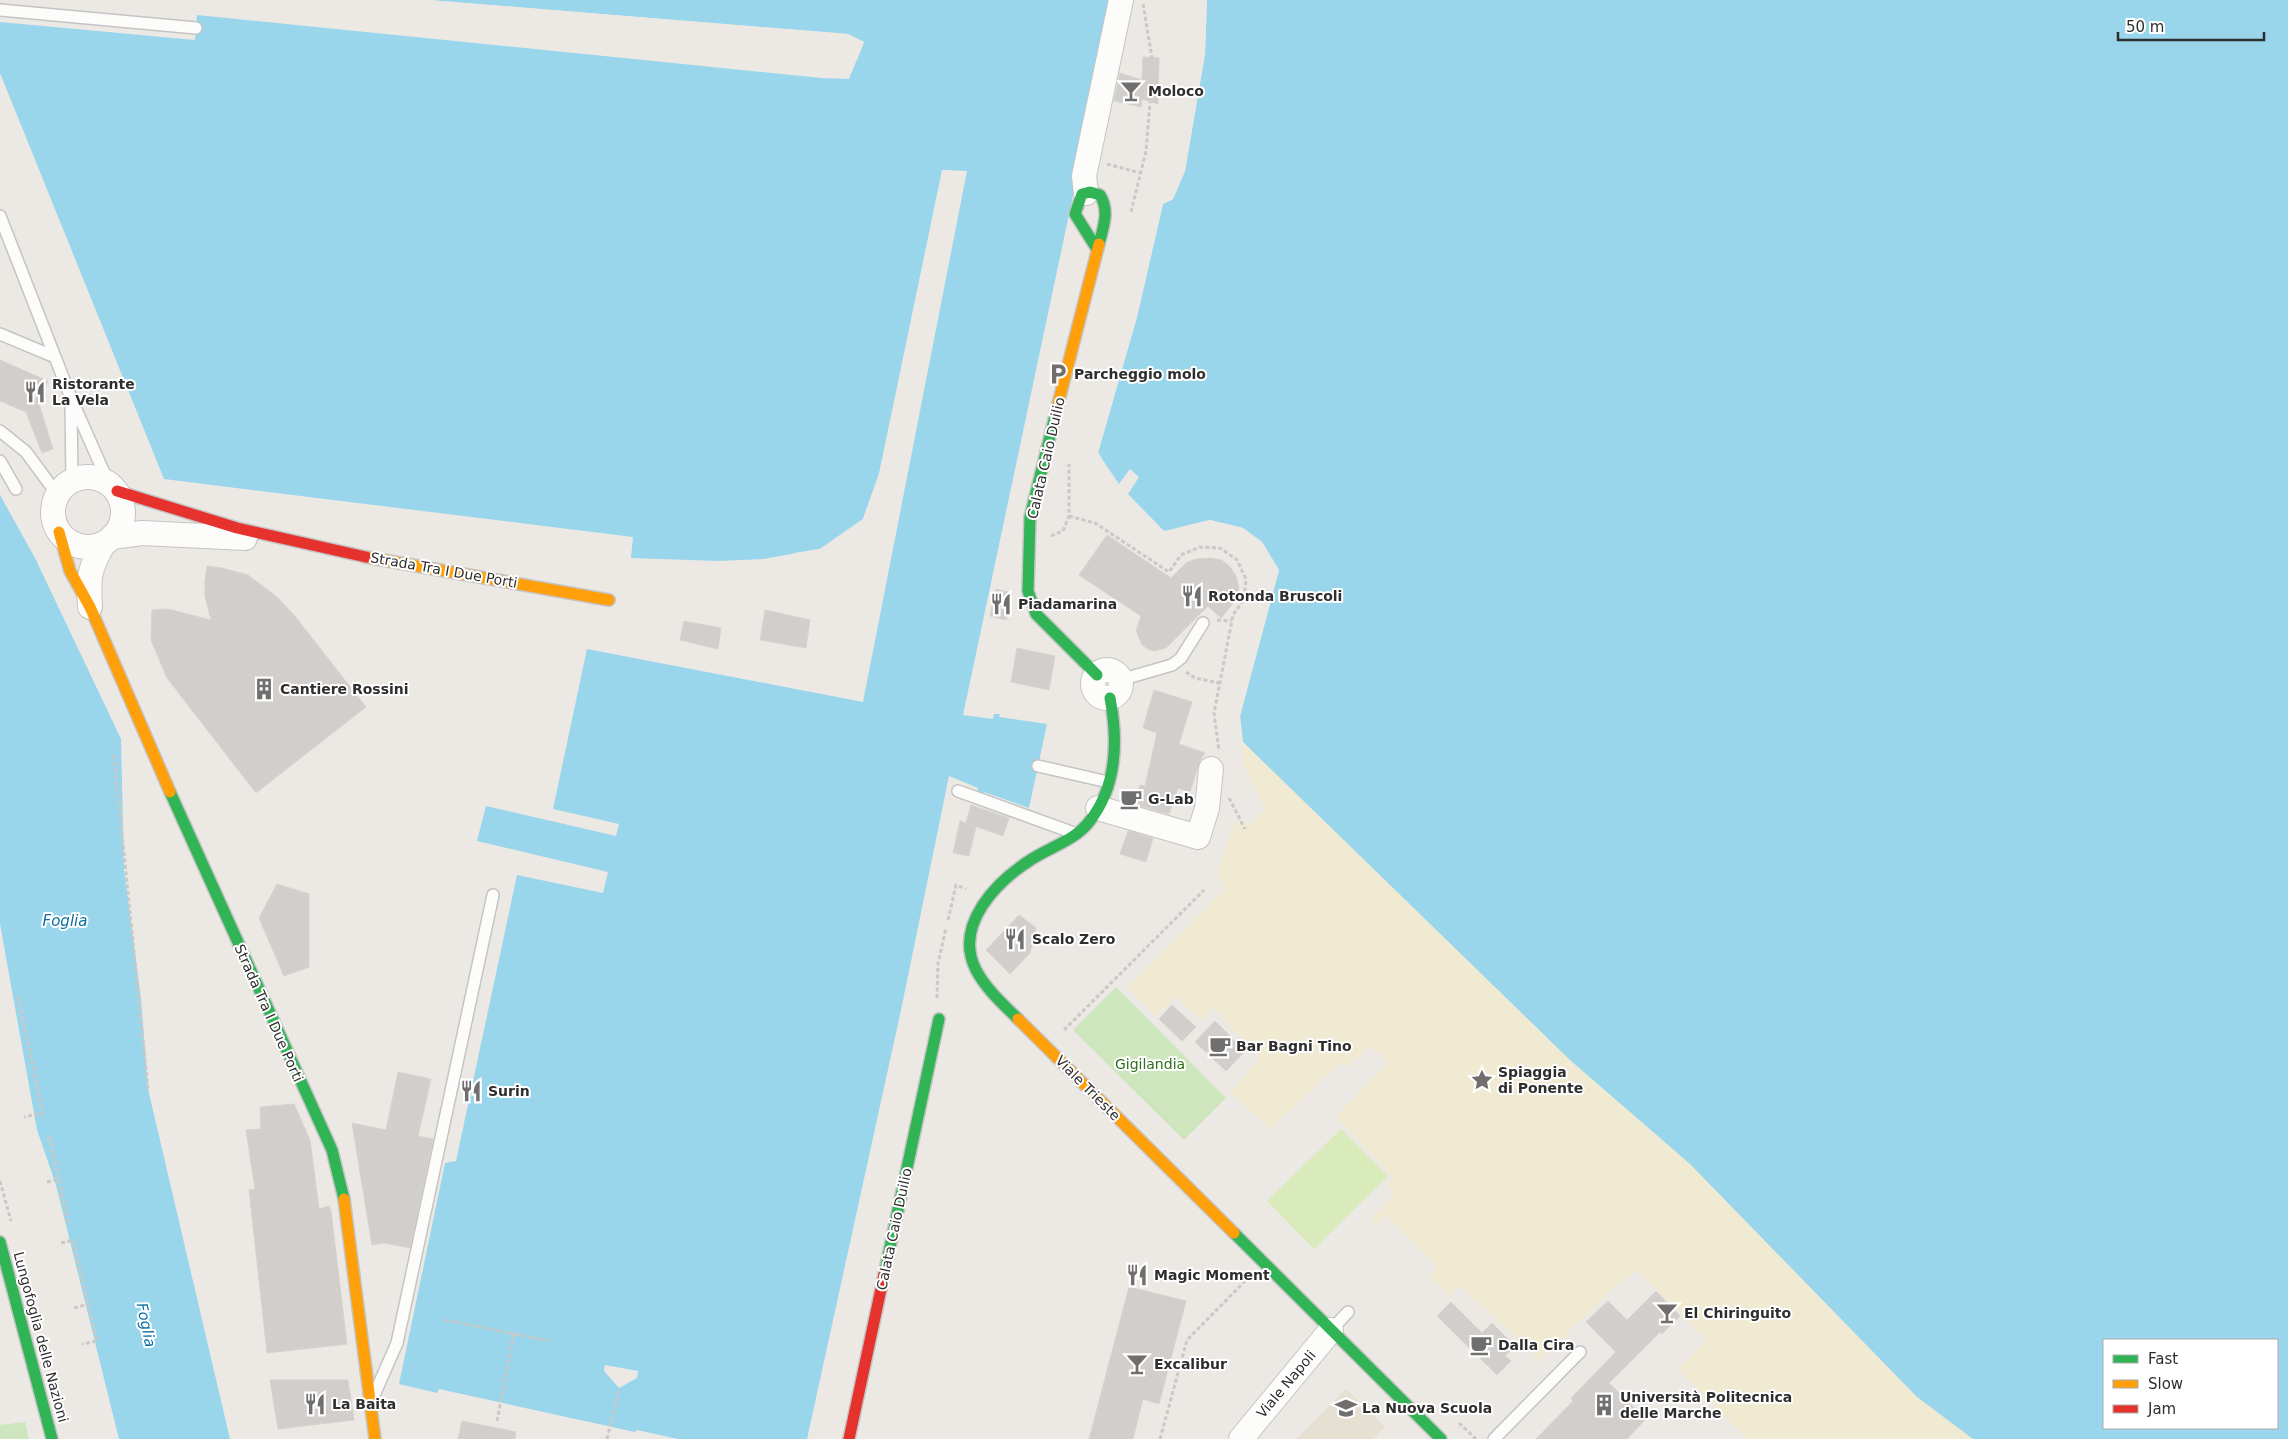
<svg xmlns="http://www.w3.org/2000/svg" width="2288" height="1439" font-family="'DejaVu Sans',sans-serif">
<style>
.education{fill:#e6e0d3}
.green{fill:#cee6be}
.sand{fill:#f0ead3}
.pitch{fill:#d9eabb}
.water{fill:#99d6ec;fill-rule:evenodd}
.pier{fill:#ece8e4}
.building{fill:#d1cecb;stroke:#d7d4d0}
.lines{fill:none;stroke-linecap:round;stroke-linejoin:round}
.lane-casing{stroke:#c5c4c5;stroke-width:14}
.street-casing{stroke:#c5c4c5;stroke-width:26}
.fast-casing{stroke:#c5c4c5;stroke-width:14}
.slow-casing{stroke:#c5c4c5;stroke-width:14}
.jam-casing{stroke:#c5c4c5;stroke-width:14}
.path{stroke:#c9c9c8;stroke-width:3;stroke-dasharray:4 2.5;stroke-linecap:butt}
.lane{stroke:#fcfcfb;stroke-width:11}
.street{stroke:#fcfcfb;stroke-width:24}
.fast{stroke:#30b455;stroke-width:11}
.slow{stroke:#ff9f0a;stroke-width:11}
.jam{stroke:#e5322d;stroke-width:11}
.labels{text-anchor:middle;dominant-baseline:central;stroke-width:4;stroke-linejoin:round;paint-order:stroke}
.poi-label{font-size:14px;font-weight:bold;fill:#2e2e2e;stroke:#fff;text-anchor:start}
.street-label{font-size:14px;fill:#2e2e2e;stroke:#fff}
.park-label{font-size:14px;fill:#2c6e1b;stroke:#fff}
.water-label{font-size:15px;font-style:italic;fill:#0d6fa3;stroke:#fff}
</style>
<rect width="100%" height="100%" fill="#ece8e4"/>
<path class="education" d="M1346 1389 1385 1427 1373 1439H1296Z"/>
<path class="green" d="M1116 987 1226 1098 1184 1140 1073 1030Z
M25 1422 29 1439H0V1425Z"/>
<path class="sand" d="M1243 742 1570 1060 1690 1164 1917 1397 1973 1439H1747L1678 1369 1707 1341 1636 1269 1607 1294 1540 1360 1460 1286 1450 1295 1429 1277 1436 1266 1387 1216 1378 1225 1370 1219 1395 1194 1386 1185 1394 1178 1336 1117 1387 1062 1371 1046 1348 1067 1341 1062 1270 1129 1230 1092 1260 1059 1213 1007 1203 1021 1176 997 1155 1016 1127 987 1225 888 1218 873 1235 820 1250 824 1265 810 1243 763Z"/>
<path class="pitch" d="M1341 1129 1388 1176 1314 1249 1267 1201Z"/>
<path class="water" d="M430 0H1117L1104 49 963 715 993 719 994 714H1000L999 717 1047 724 1029 808 984 792 983 795 977 793 978 788 949 776 901 1010 807 1439H678L637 1430 635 1432 439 1389 437 1393 399 1384 445 1163 456 1161 517 875 603 893 608 872 477 841 486 806 616 836 619 824 553 809 587 649 863 702 967 171 943 170 879 474 863 519 820 549 763 559 718 561 631 558 633 537 164 479 0 73V22L195 40 197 15 822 78 849 79 864 42 848 34Z
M1207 0H2288V1439H1973L1917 1397 1690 1164 1570 1060 1243 742 1240 716 1279 570 1262 542 1243 528 1210 520 1164 531 1128 494 1139 477 1130 469 1119 484 1098 453 1137 317 1163 204 1173 199 1185 171 1205 54ZM2104 1340H2277V1428H2104Z
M0 495 35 558 121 739 124 869 141 999 148 1089 230 1439H119L56 1185 37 1130 0 924Z"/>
<path class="pier" d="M428 0 848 34 864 42 857 60H854L861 43 847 36 430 2Z
M1204 0H1207L1205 54 1185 171 1173 199 1163 204 1137 317 1098 452 1101 457 1100 460 1096 452 1135 317 1160 203 1171 197 1183 170 1203 54Z
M942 170H949V173L944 172 881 474 866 520 821 551 792 556 794 553 820 549 863 519 879 474Z
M1210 520 1243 528 1262 542 1279 570 1240 716 1243 746 1240 743 1237 715 1277 571 1260 544 1242 530 1210 523 1176 531 1177 528Z
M605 1365 638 1371 637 1378 619 1388 604 1371Z"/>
<path class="building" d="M1143 57 1159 58 1158 104 1142 99 1141 107 1114 101 1120 73 1142 80Z
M0 360 48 381 39 404 53 449 42 453 26 412 0 401Z
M1107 535 1171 578 1186 563 1196 559 1210 558 1222 560 1230 567 1236 576 1239 588 1235 601 1221 618 1208 606 1166 648 1154 651 1148 649 1142 645 1136 631 1141 616 1079 575Z
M207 566 222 568 248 575 277 597 294 615 366 707 256 793 167 678 151 640 152 610 168 609 211 620 205 596V581Z
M996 589 1012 593 1006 620 990 616Z
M765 610 810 620 806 648 760 640Z
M684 621 721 628 718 649 680 640Z
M1017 648 1055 656 1049 690 1011 682Z
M1154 690 1192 702 1179 744 1205 753 1200 761 1190 792 1178 788 1169 814 1134 804 1140 785 1145 786 1157 733 1143 728Z
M971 805 1009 818 1003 836 966 823Z
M960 821 976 827 969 856 953 853Z
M1128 831 1153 838 1146 862 1120 854Z
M277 884 309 894V967L284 976 259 918Z
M1019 915 1036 928 1030 953 1010 974 986 950Z
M1172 1005 1196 1027 1182 1041 1159 1019Z
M1215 1021 1245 1051 1226 1071 1195 1042Z
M398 1072 431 1079 418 1136 433 1139 410 1248 384 1243 372 1245 352 1123 386 1130Z
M294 1104 310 1140 319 1209 329 1206 331 1211 347 1344 267 1353 249 1190 255 1189 246 1130 261 1129 260 1107Z
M1129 1287 1186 1301 1159 1404 1143 1399 1133 1439H1089Z
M1656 1291 1680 1316 1662 1334 1660 1332 1609 1383 1646 1419 1627 1439H1536L1573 1401 1571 1398 1616 1352 1586 1322 1608 1301 1627 1320Z
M1451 1302 1482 1333 1492 1323 1515 1346 1505 1356 1511 1361 1497 1375 1437 1316Z
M270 1380H348L354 1420 278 1429Z
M462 1421 516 1432 515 1439H458Z"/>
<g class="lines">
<g class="lane-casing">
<path id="lane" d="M0 10 196 28
M0 216 71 398 109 484
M0 334 55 357
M71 405 72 480
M0 431 26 452 57 494
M0 461 16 489
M1120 680 1172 665 1181 658 1203 623
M1038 766 1108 782
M958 791 1074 833
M1331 1330 1348 1312
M375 1393 397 1343 493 895
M1494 1439 1580 1352"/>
</g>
<g class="street-casing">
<path id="street" d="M1086 193 1084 176 1121 0
M53 512a35 35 0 1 1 70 0a35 35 0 1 1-70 0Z
M112 537 142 533 245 538
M90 607C88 577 89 569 104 543
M1093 684a14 14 0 1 1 28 0a14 14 0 1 1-28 0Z
M1098 808 1198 837 1207 808 1211 769
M1241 1439 1331 1330"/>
</g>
<g class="fast-casing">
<path id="fast" d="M1097 249 1075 214 1082 194 1090 192 1100 195C1110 211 1103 228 1099 244
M1058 404 1030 517 1028 591 1036 614 1097 675
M170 792 332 1150 344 1199
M1018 1019C1003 1004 986 989 976 970 953 925 997 881 1032 859 1051 847 1075 840 1089 822 1117 787 1118 740 1110 698
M1234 1233 1441 1439
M0 1242 52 1439
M884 1275 939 1019"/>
</g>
<g class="slow-casing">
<path id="slow" d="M1058 404 1099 244
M59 532 70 571 90 607 170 792
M366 557 609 600
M1018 1019 1234 1233
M344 1199 375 1439"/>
</g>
<g class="jam-casing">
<path id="jam" d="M117 491 237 528 366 557
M849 1439 884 1275"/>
</g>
<path class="path" d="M1143 4 1152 58
M1107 164 1140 173
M1131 212 1146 151 1150 102
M1069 516 1095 523 1169 572 1181 555 1200 547 1220 548 1237 560 1246 579 1244 599 1233 615 1214 713 1219 751
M1051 536 1063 531 1069 516V464
M1217 620 1231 621
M1186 672 1195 678 1219 683
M114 755 148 1089
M1229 798 1245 829
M948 920 956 885 966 889
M18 997 43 1113 24 1117
M937 998 938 963 946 928
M1064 1030 1204 890
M49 1136 69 1225
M0 1181 11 1221
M47 1182 59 1179
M61 1243 73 1240 97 1341 82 1344
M74 1308 89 1304
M445 1320 550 1341
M497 1421 514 1334
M1459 1423 1476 1439
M607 1439 619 1388
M1160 1439 1187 1340 1248 1278"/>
<use href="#lane" class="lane"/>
<use href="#street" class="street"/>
<use href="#fast" class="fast"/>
<use href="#slow" class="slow"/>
<use href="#jam" class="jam"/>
</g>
<defs>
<g id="bar-bare" transform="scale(1.725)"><path d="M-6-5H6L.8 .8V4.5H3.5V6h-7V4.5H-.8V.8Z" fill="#706f6e" stroke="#fff" stroke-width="2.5" paint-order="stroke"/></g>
<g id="parking-bare" transform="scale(1.725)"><path d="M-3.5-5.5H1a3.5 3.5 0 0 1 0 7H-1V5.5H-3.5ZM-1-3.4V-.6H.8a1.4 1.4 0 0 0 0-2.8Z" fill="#706f6e" stroke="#fff" stroke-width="2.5" paint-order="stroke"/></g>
<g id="restaurant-bare" transform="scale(1.725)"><path d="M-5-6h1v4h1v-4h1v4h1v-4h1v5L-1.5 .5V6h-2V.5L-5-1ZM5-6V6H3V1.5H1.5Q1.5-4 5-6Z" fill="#706f6e" stroke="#fff" stroke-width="2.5" paint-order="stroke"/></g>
<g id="building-bare" transform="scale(1.725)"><path d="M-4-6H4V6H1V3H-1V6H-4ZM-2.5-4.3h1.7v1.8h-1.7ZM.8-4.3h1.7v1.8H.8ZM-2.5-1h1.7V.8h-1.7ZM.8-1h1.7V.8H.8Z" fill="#706f6e" stroke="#fff" stroke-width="2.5" paint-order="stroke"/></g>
<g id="cafe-bare" transform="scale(1.725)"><path d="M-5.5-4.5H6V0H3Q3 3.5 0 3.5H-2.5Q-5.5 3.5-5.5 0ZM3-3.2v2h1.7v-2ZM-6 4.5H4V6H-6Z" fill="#706f6e" stroke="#fff" stroke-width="2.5" paint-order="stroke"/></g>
<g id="sight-bare" transform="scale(1.725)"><path d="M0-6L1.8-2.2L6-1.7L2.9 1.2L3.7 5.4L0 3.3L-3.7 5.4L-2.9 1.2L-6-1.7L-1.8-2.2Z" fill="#706f6e" stroke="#fff" stroke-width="2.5" paint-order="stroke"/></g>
<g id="school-bare" transform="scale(1.725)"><path d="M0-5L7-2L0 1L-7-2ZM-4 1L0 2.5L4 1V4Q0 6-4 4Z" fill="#706f6e" stroke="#fff" stroke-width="2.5" paint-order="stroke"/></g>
</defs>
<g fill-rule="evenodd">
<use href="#bar-bare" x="1131" y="91"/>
<use href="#parking-bare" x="1058" y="374"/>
<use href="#restaurant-bare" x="35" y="392"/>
<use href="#restaurant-bare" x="1192" y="596"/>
<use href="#restaurant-bare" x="1001" y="604"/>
<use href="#building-bare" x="264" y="689"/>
<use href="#cafe-bare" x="1131" y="799"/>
<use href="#restaurant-bare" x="1015" y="939"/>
<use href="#cafe-bare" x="1220" y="1046"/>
<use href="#sight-bare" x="1482" y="1080"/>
<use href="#restaurant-bare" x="471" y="1091"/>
<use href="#restaurant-bare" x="1137" y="1275"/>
<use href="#bar-bare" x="1667" y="1313"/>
<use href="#cafe-bare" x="1481" y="1345"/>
<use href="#bar-bare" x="1137" y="1364"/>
<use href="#restaurant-bare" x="315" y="1404"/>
<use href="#building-bare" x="1604" y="1405"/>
<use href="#school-bare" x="1346" y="1408"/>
</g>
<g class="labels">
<g class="poi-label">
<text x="1148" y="91">Moloco</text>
<text x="1074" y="374">Parcheggio molo</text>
<text x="52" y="384">Ristorante<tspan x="52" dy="16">La Vela</tspan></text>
<text x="1208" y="596">Rotonda Bruscoli</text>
<text x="1018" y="604">Piadamarina</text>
<text x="280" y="689">Cantiere Rossini</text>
<text x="1148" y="799">G-Lab</text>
<text x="1032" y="939">Scalo Zero</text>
<text x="1236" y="1046">Bar Bagni Tino</text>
<text x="1498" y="1072">Spiaggia<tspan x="1498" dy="16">di Ponente</tspan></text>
<text x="488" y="1091">Surin</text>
<text x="1154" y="1275">Magic Moment</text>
<text x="1684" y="1313">El Chiringuito</text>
<text x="1498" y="1345">Dalla Cira</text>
<text x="1154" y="1364">Excalibur</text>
<text x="1620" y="1397">Università Politecnica<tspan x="1620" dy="16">delle Marche</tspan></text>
<text x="332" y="1404">La Baita</text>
<text x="1362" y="1408">La Nuova Scuola</text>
</g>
<g class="street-label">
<text transform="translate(1046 458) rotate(-77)">Calata Caio Duilio</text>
<text transform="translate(444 570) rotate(10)">Strada Tra I Due Porti</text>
<text transform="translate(269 1013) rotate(66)">Strada Tra I Due Porti</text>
<text transform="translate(1088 1088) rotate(45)">Viale Trieste</text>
<text transform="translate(894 1229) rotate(-78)">Calata Caio Duilio</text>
<text transform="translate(41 1337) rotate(75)">Lungofoglia delle Nazioni</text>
<text transform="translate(1286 1384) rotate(-50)">Viale Napoli</text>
</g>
<g class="park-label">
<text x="1150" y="1064">Gigilandia</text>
</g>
<g class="water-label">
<text x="65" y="921">Foglia</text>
<text transform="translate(146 1325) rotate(78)">Foglia</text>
</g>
</g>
<rect x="2103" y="1339" width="175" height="90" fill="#ffffff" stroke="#ababab"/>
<rect x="2113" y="1355" width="25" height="8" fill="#30b455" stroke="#ababab"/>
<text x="2148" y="1364" font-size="15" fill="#2e2e2e">Fast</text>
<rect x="2113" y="1380" width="25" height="8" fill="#ff9f0a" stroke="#ababab"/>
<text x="2148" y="1389" font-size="15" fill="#2e2e2e">Slow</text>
<rect x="2113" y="1405" width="25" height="8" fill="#e5322d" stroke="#ababab"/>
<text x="2148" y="1414" font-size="15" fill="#2e2e2e">Jam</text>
<path d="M2118 32v8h146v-8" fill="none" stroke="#2e2e2e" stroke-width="2.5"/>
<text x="2126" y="32" font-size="15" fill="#2e2e2e" stroke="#ffffff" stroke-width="4" paint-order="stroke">50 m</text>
</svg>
